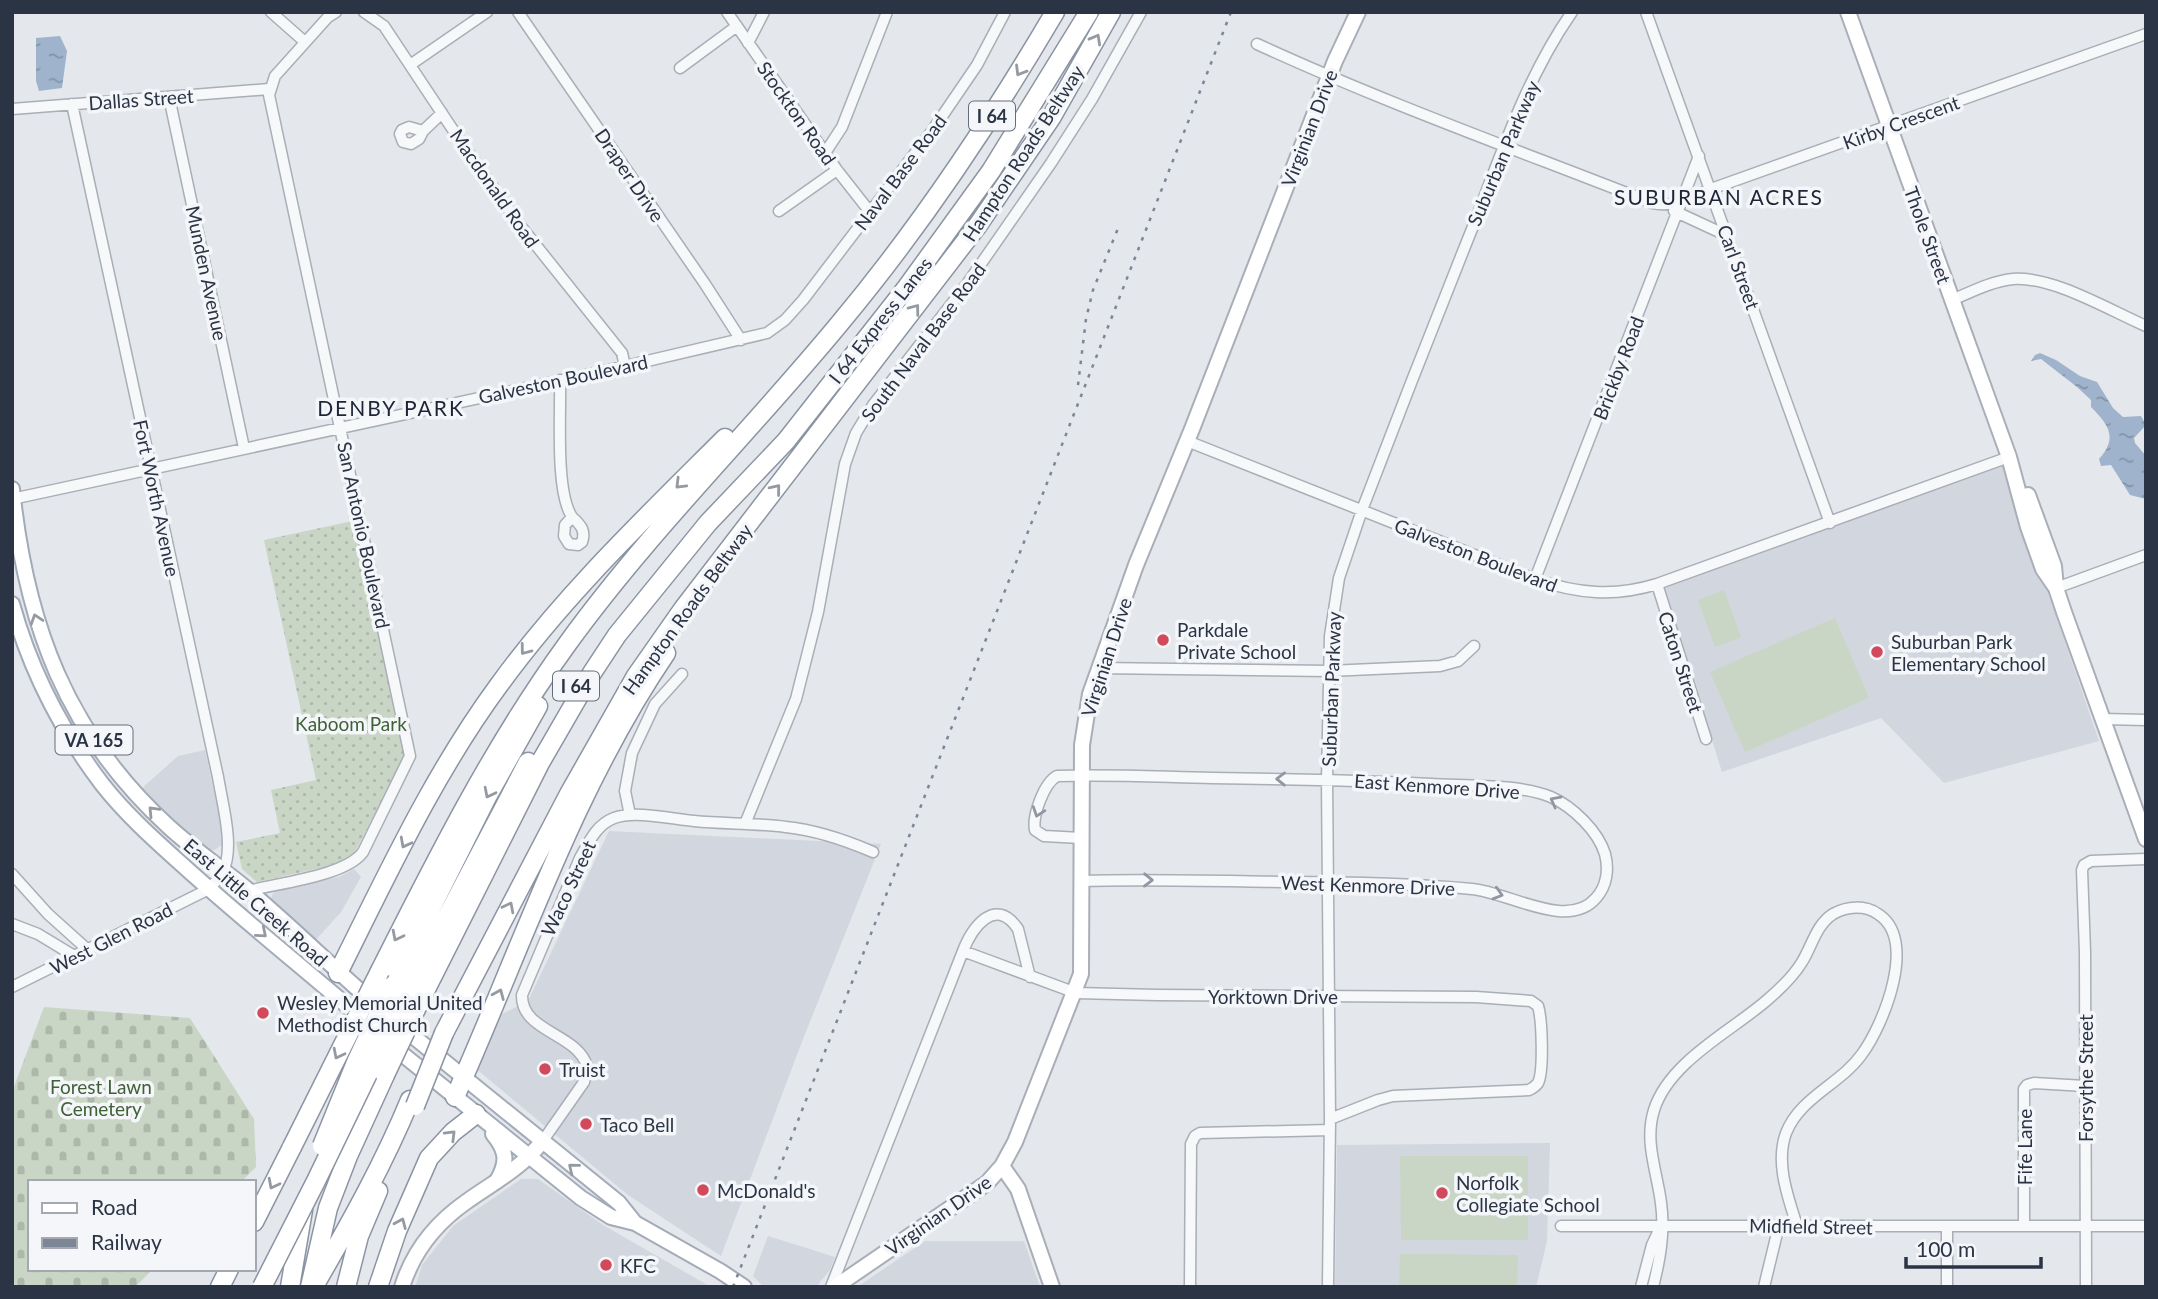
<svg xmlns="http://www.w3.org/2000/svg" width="2158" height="1299" font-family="Lato,sans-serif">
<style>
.built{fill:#d2d6de}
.grass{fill:url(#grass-dots)}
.cemetery{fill:url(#cemetery-stones)}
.pitch{fill:#c9d6c5}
.water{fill:url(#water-ripples)}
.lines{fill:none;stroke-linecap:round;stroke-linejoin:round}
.street-casing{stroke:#a9aeb7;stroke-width:13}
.secondary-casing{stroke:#a9aeb7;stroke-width:18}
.primary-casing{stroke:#a3abb8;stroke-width:18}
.highway-casing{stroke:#8b94a3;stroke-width:21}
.street{stroke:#f7f8fa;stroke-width:10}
.secondary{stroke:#fff;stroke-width:14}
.primary{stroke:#fff;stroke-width:14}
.highway{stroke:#fff;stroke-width:18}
.rail{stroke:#7d8696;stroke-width:2.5;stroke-dasharray:3.5 7;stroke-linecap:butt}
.highway-bridge-casing{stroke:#8b94a3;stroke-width:21;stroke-linecap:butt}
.highway-bridge{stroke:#fff;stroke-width:18}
.oneway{stroke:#959aa2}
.oneway2{stroke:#9196a0}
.poi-dot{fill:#d1495b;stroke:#f4f6f9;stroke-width:2.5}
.labels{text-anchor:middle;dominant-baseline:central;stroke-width:7;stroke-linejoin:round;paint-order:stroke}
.shield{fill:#f4f6f9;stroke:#676e7b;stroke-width:2}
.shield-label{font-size:18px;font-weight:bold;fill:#2b3445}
.street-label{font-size:19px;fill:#2b3445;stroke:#f4f6f9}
.poi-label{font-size:19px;fill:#2b3445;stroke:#f4f6f9;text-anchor:start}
.park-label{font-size:19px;fill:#3f6138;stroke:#f4f6f9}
.neighbourhood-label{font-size:21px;letter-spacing:2px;fill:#1d2536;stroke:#f4f6f9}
</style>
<defs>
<pattern id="grass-dots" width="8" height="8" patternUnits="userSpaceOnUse" patternTransform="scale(1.75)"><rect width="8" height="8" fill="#c9d6c5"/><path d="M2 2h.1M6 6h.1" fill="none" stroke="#adb8ab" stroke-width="1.8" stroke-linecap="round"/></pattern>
<pattern id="cemetery-stones" width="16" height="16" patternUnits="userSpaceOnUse" patternTransform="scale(1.75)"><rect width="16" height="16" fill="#c9d6c5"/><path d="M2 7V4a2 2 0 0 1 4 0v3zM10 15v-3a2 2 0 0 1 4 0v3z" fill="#adb8ab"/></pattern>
<pattern id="water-ripples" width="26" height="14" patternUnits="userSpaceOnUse" patternTransform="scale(1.75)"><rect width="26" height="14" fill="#9fb4cc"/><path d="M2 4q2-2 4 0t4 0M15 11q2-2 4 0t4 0" fill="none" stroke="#8293a7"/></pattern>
</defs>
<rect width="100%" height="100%" fill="#e4e7ec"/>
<path class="built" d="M2004 464 2099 741 1944 783 1881 718 1722 772 1664 586Z
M205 750 224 837 222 845 214 850 205 849 168 818 141 789 178 756Z
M609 831 881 844 803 1039 721 1256 628 1195 475 1068 502 1014 528 1001Z
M354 869 361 877 341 912 313 943 271 901 272 895 276 890 339 877Z
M1550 1143 1547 1241 1536 1287H1335L1337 1145Z
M521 1179H538L603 1225 711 1287H415L422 1265 453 1226Z
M768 1236 835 1257 830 1270 816 1287H764L753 1276Z
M925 1241H1024L1040 1287H857Z"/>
<path class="grass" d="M353 521 405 755 353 856 343 863 257 882 242 869 236 842 280 833 271 790 316 780 264 540Z"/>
<path class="cemetery" d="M44 1007 190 1018 254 1119 256 1167 241 1182H30V1269H153L135 1287H12V1092Z"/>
<path class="pitch" d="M1724 590 1741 637 1715 647 1698 600Z
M1835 618 1869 698 1745 752 1710 672Z
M1400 1156H1528V1240H1401Z
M1400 1254 1518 1255 1517 1287H1399Z"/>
<path class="water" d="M60 36 67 51 62 88 39 91 36 81V38Z
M2040 353 2056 360 2080 376 2097 382 2113 408 2123 417 2141 416 2146 425 2134 438 2135 443 2146 456V499L2130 495 2111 465 2101 466 2099 459C2118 438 2109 425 2091 407V400L2077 387 2041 359 2031 361 2035 355Z"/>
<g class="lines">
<g class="street-casing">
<path id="street" d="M271 12 305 42
M364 12 384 26 463 145 519 224 622 353 625 366
M518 12 705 284 741 340
M727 12 837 170 870 212
M1646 12 1830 523
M748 43 764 12
M1257 44C1385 103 1520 151 1652 203 1674 208 1691 197 1711 189L2146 34
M410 65 487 12
M680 68 737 26
M169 97 244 448
M12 109 269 89
M409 127 423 131 419 139 411 144 403 142 400 134 402 130Z
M423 131 442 113
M825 153 842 127 887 12
M779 211 837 170
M1674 211 1728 236
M1952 300C1971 292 1992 281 2013 279 2053 276 2109 310 2146 326
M560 380C561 414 555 491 572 517
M1187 441 1535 579C1577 594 1615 597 1657 584L2009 457
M12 499 600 372 767 333 785 320 803 300 932 131 977 65 1005 12
M572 517C581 525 586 531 582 542L578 545 569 544 564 536 565 525Z
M1535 579 1699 156
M1657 584 1706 739
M2056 588 2146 555
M1098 668 1329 671 1440 666 1458 661 1474 646
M2103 719 2146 720
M630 815 625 791 632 753 655 704 682 674
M745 824 796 699 818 612 845 464 856 433 873 405 967 284 1051 163 1092 99 1141 12
M12 874 48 914 88 950
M1080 881C1147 879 1215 881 1282 882 1345 882 1409 883 1472 889 1508 892 1568 931 1596 898 1607 886 1609 869 1605 854 1598 831 1573 807 1551 797 1521 784 1464 786 1431 784 1358 780 1285 779 1212 778 1161 777 1109 774 1057 776 1044 783 1032 816 1035 830L1044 836 1081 838
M248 891C278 883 346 876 363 852L410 756 269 95 275 76 328 17 336 12
M12 924 38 934 76 957
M963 951 1076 993 1157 995 1476 997 1531 1001 1538 1006C1542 1019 1544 1071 1538 1083 1535 1087 1533 1088 1529 1090L1393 1096 1378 1100 1330 1119
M12 987 209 889C214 883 220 878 223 871 235 848 222 802 218 777L72 104
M542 1142 584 1082 587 1066C577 1033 521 1032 522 995L580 858C589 842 596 825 614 818 635 810 672 819 694 821 725 824 755 823 786 827 816 830 845 840 873 852
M1561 1226H2146
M1947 1226V1287
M2024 1226V1089L2027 1085 2034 1083 2085 1086
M831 1287 963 951C972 928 995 895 1018 929L1030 977
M1190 1287 1191 1144 1195 1136 1200 1133 1330 1130
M1328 1287 1330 1119 1327 780 1330 636 1339 578 1362 510C1399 413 1437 316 1476 219 1503 149 1528 75 1572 12
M1641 1287 1652 1245 1661 1226
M1653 1287C1660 1259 1665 1232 1661 1203 1657 1171 1644 1142 1654 1110 1669 1062 1730 1032 1766 1001 1779 990 1793 977 1802 962 1812 946 1816 925 1833 914 1847 906 1865 905 1878 914 1918 939 1884 1024 1862 1054 1841 1084 1800 1097 1786 1133 1775 1163 1788 1197 1797 1226
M1764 1287 1779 1225
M2086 1287 2085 952 2082 870 2084 865 2091 861 2146 859"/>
</g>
<g class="secondary-casing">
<path id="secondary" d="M1848 12 2009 457 2028 527 2043 569 2056 588
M2028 495 2054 566 2056 588 2064 612 2146 839
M1002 1166 1018 1189 1052 1287
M402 1287C413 1252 436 1223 466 1202 494 1182 519 1170 542 1142
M835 1287 987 1183 1002 1166 1015 1142 1081 974 1082 745 1090 694 1136 565 1192 429 1335 61 1358 12"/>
</g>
<g class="primary-casing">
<path id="primary" d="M12 489C26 624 66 733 169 827 194 850 223 869 248 890 292 927 332 967 375 1004
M12 604C30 669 61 730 102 784 127 816 158 843 188 870 246 922 307 971 366 1022
M398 1024 619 1203 635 1223
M391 1045 581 1198 611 1217 635 1223 720 1271 744 1287
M493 1134C507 1151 508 1162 497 1181"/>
</g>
<g class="highway-casing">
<path id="highway" d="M380 971C437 858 493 746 568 643 650 530 751 431 840 323 921 226 991 121 1055 12
M338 973C387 875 434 773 499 685 565 594 646 517 725 438
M392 986 488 795 538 706
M405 997 528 762
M417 1007 540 763 592 673 617 635 708 523 786 441 907 287 991 171 1089 12
M444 1033 569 794 636 676 683 609 978 225 1051 118 1111 12
M455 1097C522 947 573 790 666 653
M254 1222 292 1147
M317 1281C351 1222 384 1163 410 1100
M220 1287 229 1269
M290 1287 303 1210
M310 1287 328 1208 348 1156 385 1075
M346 1287 359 1236 378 1191
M378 1287 397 1231 429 1158 453 1132 476 1114"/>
</g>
<use href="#street" class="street"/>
<use href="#secondary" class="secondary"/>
<use href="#primary" class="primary"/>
<use href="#highway" class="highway"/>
<path class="rail" d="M1078 385 1086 319 1093 290 1119 226
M733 1287 1231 12"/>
<g class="highway-bridge-casing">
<path id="highway-bridge" d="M385 1075 417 1007
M415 1106 444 1033
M322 1146 357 1060 392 986
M292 1147 380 971
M262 1287 316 1181 405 997"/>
</g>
<use href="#highway-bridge" class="highway-bridge"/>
</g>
<defs><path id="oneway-chevron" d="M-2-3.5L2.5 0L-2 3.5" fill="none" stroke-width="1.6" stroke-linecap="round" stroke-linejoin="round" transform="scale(1.75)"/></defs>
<g class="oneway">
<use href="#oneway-chevron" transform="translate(1096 39) rotate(-61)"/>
<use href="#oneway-chevron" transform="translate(1020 71) rotate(121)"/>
<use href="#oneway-chevron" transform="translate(915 309) rotate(-53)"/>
<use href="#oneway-chevron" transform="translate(680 484) rotate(135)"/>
<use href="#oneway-chevron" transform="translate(776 489) rotate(-51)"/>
<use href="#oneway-chevron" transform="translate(36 619) rotate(-108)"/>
<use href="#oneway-chevron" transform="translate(525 650) rotate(127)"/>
<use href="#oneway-chevron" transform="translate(489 793) rotate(117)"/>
<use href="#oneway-chevron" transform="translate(153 811) rotate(-134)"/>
<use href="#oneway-chevron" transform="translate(405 843) rotate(118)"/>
<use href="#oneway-chevron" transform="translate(509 907) rotate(-63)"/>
<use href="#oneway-chevron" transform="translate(262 933) rotate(40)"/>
<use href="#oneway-chevron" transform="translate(397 936) rotate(117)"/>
<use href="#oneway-chevron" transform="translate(499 994) rotate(-67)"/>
<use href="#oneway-chevron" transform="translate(338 1054) rotate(117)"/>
<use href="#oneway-chevron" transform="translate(451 1135) rotate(-45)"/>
<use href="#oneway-chevron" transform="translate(573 1168) rotate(-141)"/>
<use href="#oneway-chevron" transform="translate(273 1184) rotate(117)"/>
<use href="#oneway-chevron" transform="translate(401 1223) rotate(-67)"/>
</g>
<g class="oneway2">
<use href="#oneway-chevron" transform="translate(1281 779) rotate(-179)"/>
<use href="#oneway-chevron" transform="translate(1555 801) rotate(-152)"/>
<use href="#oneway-chevron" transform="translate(1038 812) rotate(109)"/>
<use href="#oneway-chevron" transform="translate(1148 880) rotate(1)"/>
<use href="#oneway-chevron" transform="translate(1498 894) rotate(16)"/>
</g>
<g class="poi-dot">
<circle cx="1163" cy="640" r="7"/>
<circle cx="1877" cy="652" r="7"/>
<circle cx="263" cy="1013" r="7"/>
<circle cx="545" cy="1069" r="7"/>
<circle cx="586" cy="1124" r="7"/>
<circle cx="703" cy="1190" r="7"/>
<circle cx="1442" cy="1193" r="7"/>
<circle cx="606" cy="1265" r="7"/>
</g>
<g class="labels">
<g class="shield">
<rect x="969" y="101.5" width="46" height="29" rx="5"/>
<rect x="553" y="671.5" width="46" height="29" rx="5"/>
<rect x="55.5" y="725.5" width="77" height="29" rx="5"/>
</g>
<g class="shield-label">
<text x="992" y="116">I 64</text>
<text x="576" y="686">I 64</text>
<text x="94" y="740">VA 165</text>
</g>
<g class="street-label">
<text transform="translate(141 99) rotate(-4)">Dallas Street</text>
<text transform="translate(797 113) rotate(55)">Stockton Road</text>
<text transform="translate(1901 122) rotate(-20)">Kirby Crescent</text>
<text transform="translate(1309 128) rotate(-69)">Virginian Drive</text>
<text transform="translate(1023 153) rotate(-57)">Hampton Roads Beltway</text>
<text transform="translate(1503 153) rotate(-67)">Suburban Parkway</text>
<text transform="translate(900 172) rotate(-53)">Naval Base Road</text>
<text transform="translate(630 175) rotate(56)">Draper Drive</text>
<text transform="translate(495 188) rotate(55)">Macdonald Road</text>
<text transform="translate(1928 235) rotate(70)">Thole Street</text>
<text transform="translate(1739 267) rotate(70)">Carl Street</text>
<text transform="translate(207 273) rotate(78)">Munden Avenue</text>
<text transform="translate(880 320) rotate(-52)">I 64 Express Lanes</text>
<text transform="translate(923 342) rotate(-53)">South Naval Base Road</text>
<text transform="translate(1618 368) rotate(-69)">Brickby Road</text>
<text transform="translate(563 379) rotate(-12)">Galveston Boulevard</text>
<text transform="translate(157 498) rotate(78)">Fort Worth Avenue</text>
<text transform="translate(364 535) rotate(78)">San Antonio Boulevard</text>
<text transform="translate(1476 555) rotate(21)">Galveston Boulevard</text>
<text transform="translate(687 609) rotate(-54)">Hampton Roads Beltway</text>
<text transform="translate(1106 657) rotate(-72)">Virginian Drive</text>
<text transform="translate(1681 662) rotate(72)">Caton Street</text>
<text transform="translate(1331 689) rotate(-88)">Suburban Parkway</text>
<text transform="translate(1437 786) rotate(4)">East Kenmore Drive</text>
<text transform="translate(1368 885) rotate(2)">West Kenmore Drive</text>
<text transform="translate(568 888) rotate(-65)">Waco Street</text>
<text transform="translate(256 902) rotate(41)">East Little Creek Road</text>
<text transform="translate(111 938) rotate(-27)">West Glen Road</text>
<text x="1273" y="996">Yorktown Drive</text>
<text transform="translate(2085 1078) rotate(-90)">Forsythe Street</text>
<text transform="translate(2024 1147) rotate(-90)">Fife Lane</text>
<text transform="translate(938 1215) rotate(-35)">Virginian Drive</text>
<text transform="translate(1811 1226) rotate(1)">Midfield Street</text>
</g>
<g class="poi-label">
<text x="1177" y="629">Parkdale<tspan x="1177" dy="22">Private School</tspan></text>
<text x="1891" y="641">Suburban Park<tspan x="1891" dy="22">Elementary School</tspan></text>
<text x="277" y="1002">Wesley Memorial United<tspan x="277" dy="22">Methodist Church</tspan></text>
<text x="559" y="1069">Truist</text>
<text x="600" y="1124">Taco Bell</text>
<text x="1456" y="1182">Norfolk<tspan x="1456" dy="22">Collegiate School</tspan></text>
<text x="717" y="1190">McDonald's</text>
<text x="620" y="1265">KFC</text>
</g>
<g class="park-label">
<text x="351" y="723">Kaboom Park</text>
<text x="101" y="1086">Forest Lawn<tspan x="101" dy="22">Cemetery</tspan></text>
</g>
<g class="neighbourhood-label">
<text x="1719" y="196">SUBURBAN ACRES</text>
<text x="391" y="407">DENBY PARK</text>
</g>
</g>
<rect width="2158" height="1299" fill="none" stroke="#2b3445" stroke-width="28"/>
<rect x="28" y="1180" width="228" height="91" fill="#f4f6f9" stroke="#a4a8b1" stroke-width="2"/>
<rect x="42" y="1203" width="35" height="10" fill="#ffffff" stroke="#a4a8b1" stroke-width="2"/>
<text x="91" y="1215" font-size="21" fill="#2b3445">Road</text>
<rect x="42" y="1238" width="35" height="10" fill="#7d8696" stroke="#a4a8b1" stroke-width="2"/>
<text x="91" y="1250" font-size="21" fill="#2b3445">Railway</text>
<path d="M1906 1257v10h135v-10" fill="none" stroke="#2b3445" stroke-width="3.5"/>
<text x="1916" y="1257" font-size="21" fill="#2b3445" stroke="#f4f6f9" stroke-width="5" paint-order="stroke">100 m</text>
</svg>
